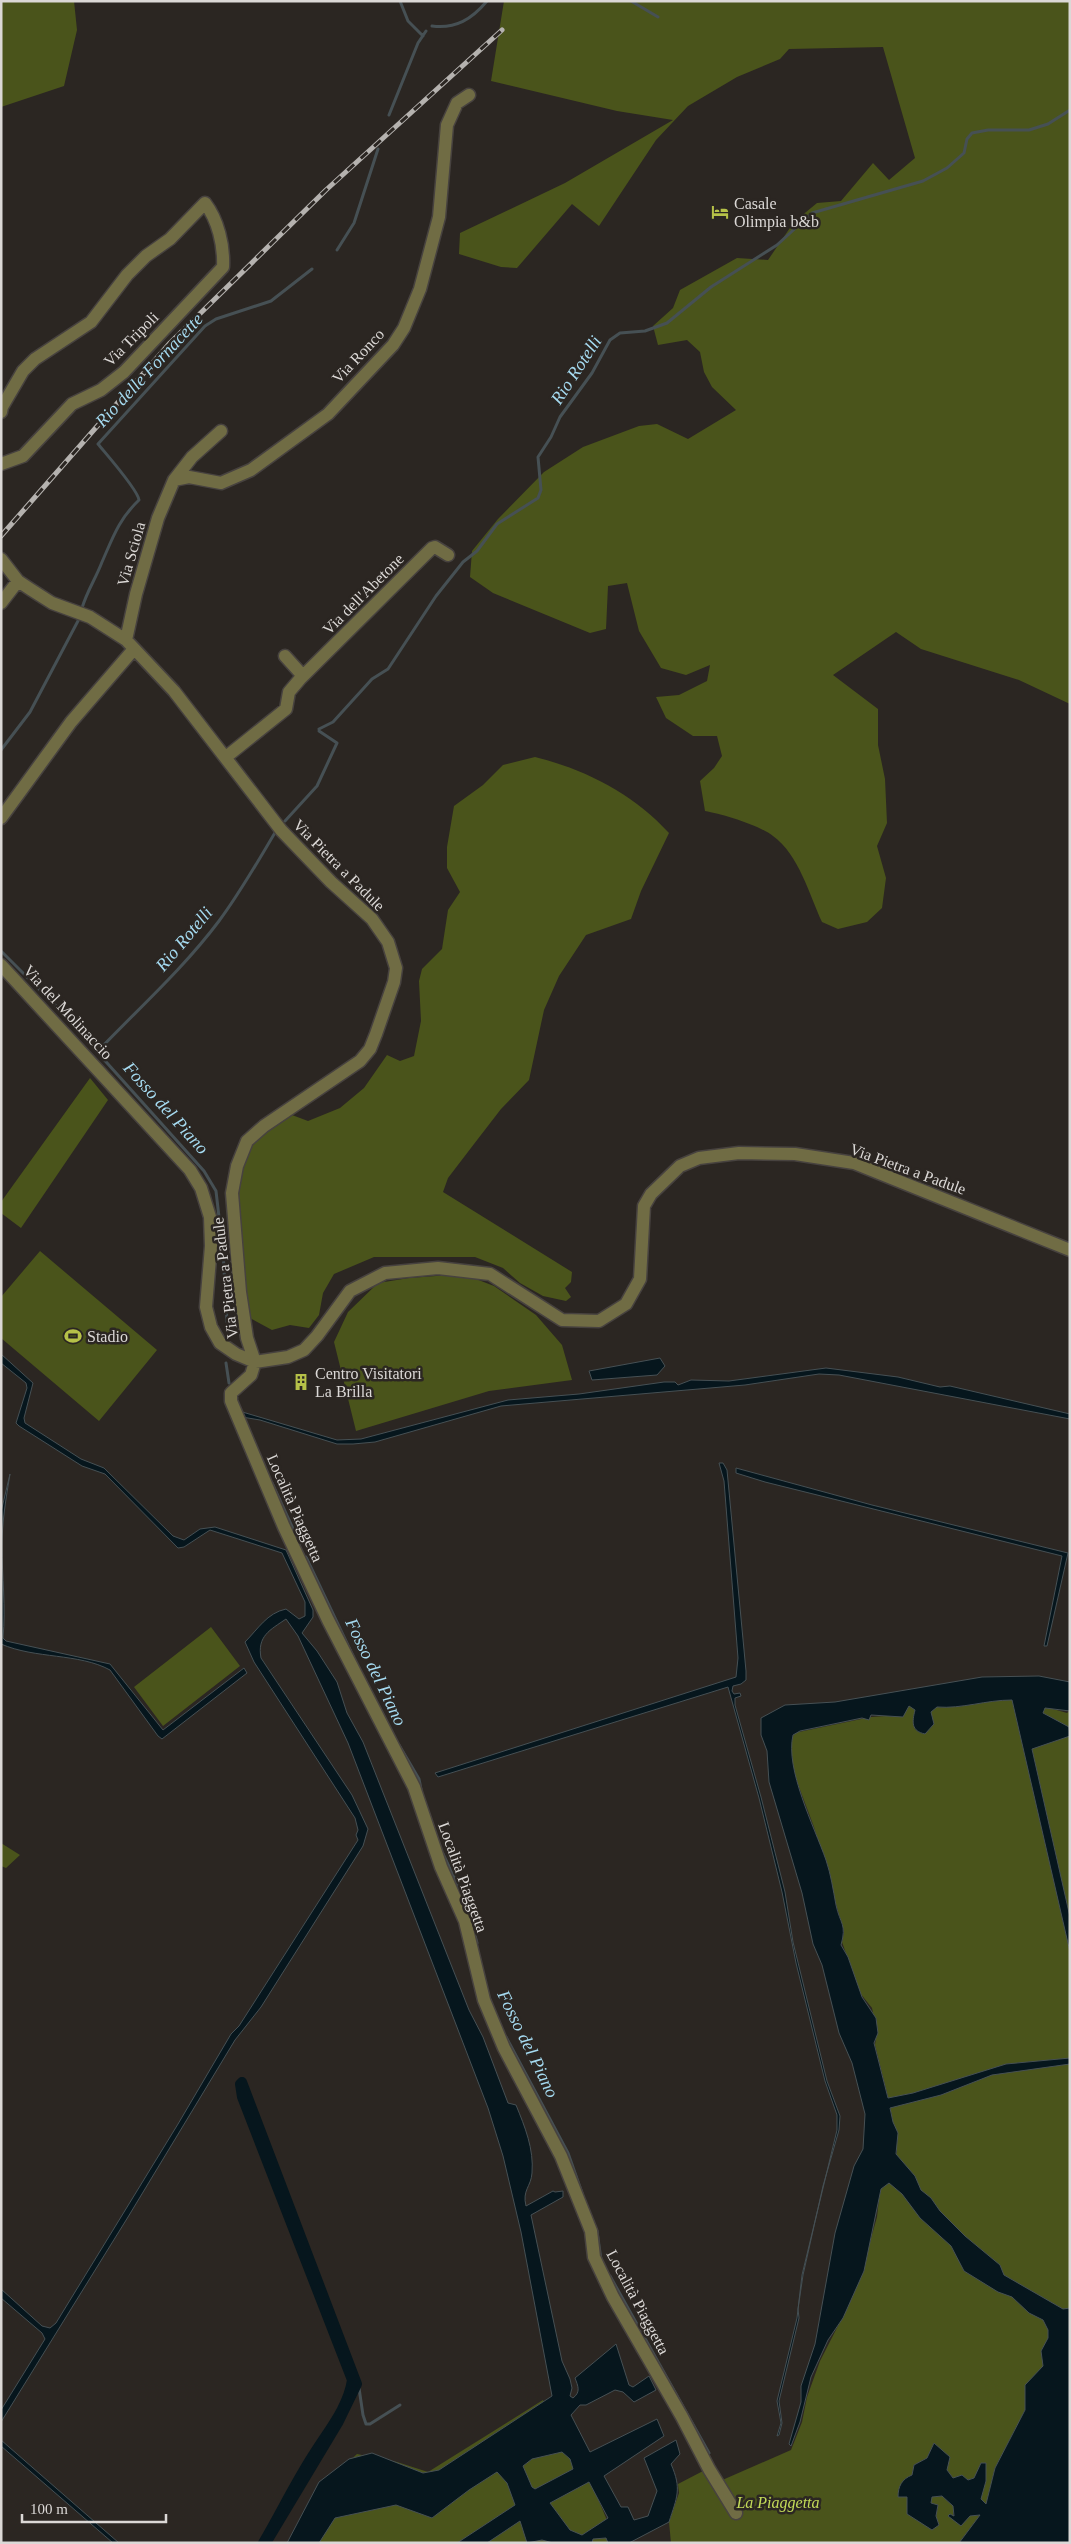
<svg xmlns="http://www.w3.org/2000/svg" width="1071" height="2544" font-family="'Times New Roman',serif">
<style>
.green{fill:#4a541b}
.water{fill:#06161d;stroke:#465054;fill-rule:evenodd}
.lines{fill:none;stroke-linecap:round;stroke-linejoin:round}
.stream{stroke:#465054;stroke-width:3}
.canal{stroke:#06161d;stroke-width:10}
.minor-casing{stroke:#47423f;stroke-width:15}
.minor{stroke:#706c44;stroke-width:12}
.rail-casing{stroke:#b5b2af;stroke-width:5}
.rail{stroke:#2b2622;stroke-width:3;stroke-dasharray:9;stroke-linecap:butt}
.labels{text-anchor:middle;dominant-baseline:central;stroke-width:5;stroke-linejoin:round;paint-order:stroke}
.poi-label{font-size:16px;fill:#dbd8d6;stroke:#2b2622;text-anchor:start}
.street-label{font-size:16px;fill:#dbd8d6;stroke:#2b2622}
.park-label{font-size:16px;font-style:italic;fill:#c3db58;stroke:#2b2622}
.water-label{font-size:18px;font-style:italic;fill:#a5daf0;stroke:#2b2622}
</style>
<rect width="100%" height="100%" fill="#2b2622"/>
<path class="green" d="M1 1H74L77 30 64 86 1 107Z
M504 1H1070V704L1019 680 921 649 896 632 833 675 878 709V745L885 779 887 823 877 846 886 878 882 908 867 922 838 929 822 922C809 894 799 855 773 836 759 825 722 814 705 811L700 781 714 768 722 756 717 736H693L666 718 656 697 679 695 707 681 710 665 686 675 661 668 639 631 627 583 608 586 606 629 590 633 493 593 470 577 472 551 498 519 544 472 583 447 639 426 657 424 688 439 736 410 712 387 704 372 700 352 687 340 658 345 653 326 673 308 680 290 737 258 768 260 794 222 817 203 841 201 873 163 889 180 915 158 883 47 789 49 780 59 737 77 688 106 656 140 599 226 572 204 517 268 501 267 459 254 460 233 565 183 673 120 617 111 491 81Z
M535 757C587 770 633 794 669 833L641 891 631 919 586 935 559 976 544 1010 529 1080 501 1109 474 1144 448 1178 443 1192 572 1272 571 1282 565 1288 571 1297 566 1301 543 1296 520 1283 503 1268 475 1257H374L334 1274 323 1293 319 1315 309 1328 290 1325 272 1330 248 1317 234 1185 246 1153 260 1136 292 1115 308 1121 340 1108 364 1088 387 1055 400 1061 414 1056 421 1021 419 981 422 969 442 949 448 910 460 892 447 868V847L454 806 483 785 503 765Z
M90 1078 108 1100 21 1228 1 1213V1202Z
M40 1251 157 1350 99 1421 1 1338V1297Z
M463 1274 494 1286 536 1315 562 1345 572 1380 489 1391 356 1431 334 1342 348 1312 378 1283 409 1278Z
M211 1627 240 1666 163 1726 134 1687Z
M990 1700H1042L1046 1707 1067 1713 1070 1710V2371L1026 2385 1025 2410 995 2468 986 2504 980 2499 986 2481 981 2463 975 2478 968 2480 953 2478 947 2470 934 2443 927 2458 914 2465 912 2475 899 2497H907L939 2525 936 2516 938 2505 930 2503 932 2497 942 2496 953 2506V2517L961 2525 970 2516 980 2515 959 2543H671L669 2522 679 2493 678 2484 703 2471 711 2485 791 2450 802 2422 807 2397 820 2361 841 2320 868 2249 877 2217 880 2190 897 2152 890 2105 875 2045 877 2031 872 2008 860 1993 842 1942 844 1932 814 1827 793 1771 789 1751 794 1733 871 1717 901 1715 908 1705C938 1709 961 1706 990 1700Z
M1 1843 20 1855 6 1868 1 1866Z
M543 2400 592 2484 606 2518 608 2543H287L330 2478 357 2454 397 2462 428 2472Z"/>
<path class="water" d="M1 1354 33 1383 24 1418 25 1423 81 1459 104 1468 173 1536 184 1540 200 1529 215 1527 286 1550 313 1610V1617L302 1633 317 1651 337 1682 347 1713 363 1742 469 2010 483 2037 508 2103 516 2105C525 2127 534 2149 532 2173 531 2187 522 2190 526 2206L553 2191 555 2192 563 2191V2197L531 2215 562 2361 570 2379 572 2388 570 2396 573 2398C581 2392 578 2386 575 2378L616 2344 629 2385 633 2387 649 2376 656 2390 634 2402 623 2392 615 2390 586 2405H580L571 2415 590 2452 657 2419 664 2436 604 2476 621 2507H628L634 2520 648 2516 657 2491 644 2458 676 2440 680 2454 671 2464C682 2489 677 2497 669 2522L629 2543H608L606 2538 593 2539 592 2543H553L542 2540 527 2543 520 2521 487 2543H457L515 2505 507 2483 497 2472 469 2490 432 2518 396 2505 335 2518 319 2543H287L319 2482 349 2459 372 2453 423 2473 439 2470 552 2396 521 2232 503 2156 488 2108 348 1743 298 1636 286 1619C270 1630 257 1636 261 1658L352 1795 368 1829 363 1846 261 2007 235 2040 128 2217 1 2422V2410L45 2339 42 2333 1 2298V2289L42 2326 50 2328 56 2323 178 2124 231 2034 239 2026 358 1840 356 1835 358 1830 355 1818 254 1662 245 1642C258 1629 267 1613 286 1609L299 1619 305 1616V1602L282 1553 210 1530 184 1547 178 1548 105 1474 82 1466 19 1426 16 1423 27 1388 26 1383 1 1363ZM562 2452 570 2459 573 2469 535 2489 532 2487 523 2466 532 2459ZM589 2482 608 2518 582 2535 570 2530 550 2503Z
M660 1358 665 1366 657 1375 592 1380 589 1371Z
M826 1368 898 1377 940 1387 950 1386 1070 1414V1419L839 1375 819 1374 745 1385 501 1406 375 1442 353 1444H337L260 1420 242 1417 239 1411 337 1440 361 1439 508 1400 579 1394 664 1382H675L678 1385 691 1380 729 1381Z
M719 1463H723L727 1470 746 1671V1680L741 1684 733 1686 732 1691 734 1694 740 1693 741 1696 735 1698V1705L761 1797 785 1892 793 1942 827 2081 840 2116 839 2130 823 2186 803 2275 798 2309 799 2318 779 2401 782 2423 779 2435 777 2436 781 2423 777 2401 797 2318 802 2275 837 2130V2115L825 2081 796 1963 782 1892 759 1798 728 1687 438 1777 435 1773 736 1677 738 1658 724 1481Z
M736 1468 872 1505 1068 1553 1047 1646H1044L1062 1556 765 1482 736 1473Z
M10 1474C6 1498 2 1522 2 1546 2 1577 6 1607 3 1638L6 1641 110 1664 163 1730 244 1668 247 1673 162 1739 158 1736 110 1670C79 1653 35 1659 1 1644V1512Z
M1039 1676 1070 1682V1711L1045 1708 1043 1713 1069 1727 1070 1736 1032 1749 1070 1917V1952L1012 1700C986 1700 962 1709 937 1707L931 1712 934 1724 925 1734C911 1731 912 1722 915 1710L909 1706 903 1717 871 1715 869 1720 862 1718 800 1731 793 1735C785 1769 814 1826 826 1860 831 1875 833 1889 836 1905 840 1924 847 1924 841 1945L848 1957 862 1997 876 2018 878 2033 874 2043 888 2098 913 2093 1006 2064 1070 2058V2064L992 2075 941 2095 890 2108 893 2122 898 2133 896 2154 915 2176 921 2190 931 2198 940 2211 965 2236 1000 2265 1004 2275 1063 2309 1070 2308V2543H959L980 2515 970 2516 961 2526 948 2516 950 2514 954 2516 953 2506 942 2496 932 2497 931 2503 938 2505 936 2516 939 2525 932 2530 907 2514V2497H898C898 2486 902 2479 912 2475L914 2465 927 2458 934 2443 950 2457 947 2470 953 2478 962 2475 968 2480 974 2478 981 2463H986V2481L981 2499 986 2504 995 2468 1025 2410V2385L1043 2366 1041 2351 1048 2338V2330L1043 2320 1029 2313 1012 2297 998 2292 964 2271 951 2246 920 2218 902 2194 889 2183 881 2189 864 2271 843 2318 828 2340 811 2377 800 2422 791 2446 789 2444 801 2402V2386L815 2344 835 2233 854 2166 863 2149 865 2114 852 2063 839 2033 822 1965 813 1944 802 1893 769 1782 767 1751 761 1735V1718L785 1705 835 1702 982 1677Z
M1 2440 119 2543H113L1 2446Z"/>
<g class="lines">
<path class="stream" d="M400 1 408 21 423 36
M631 1 658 17
M432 26C456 29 472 19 487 1
M389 115 418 43 426 31
M337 250 354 223 378 149
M82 608C87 591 96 578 102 562 113 537 119 519 139 500 138 490 107 455 98 444L205 326 216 319 271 301 312 269
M319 729 333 722 372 679 388 669 436 596 463 562 477 551 497 524 538 498 541 490 538 457 551 437 560 417 592 373 610 340 620 333 645 331 667 323 711 287 777 245 812 213 923 181 947 168 964 153 967 139 972 133 988 130H1029L1048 124 1070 110
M1 750 30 712 79 619
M285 821 317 786 337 743 319 731
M1 951 55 1005 204 1171 216 1191 223 1252 227 1322
M97 1052C138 1009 183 969 219 921 240 893 258 861 276 831
M226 1363 229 1383
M272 1483 300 1544
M306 1557 353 1656
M399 1745 419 1779 421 1789
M443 1854 464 1898 471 1919
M472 1925 477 1943
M506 2037 568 2153 582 2193
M597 2231 601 2260
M610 2276 709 2453
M356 2386 359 2388 363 2415 366 2424H370L400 2405"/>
<path class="canal" d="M263 2543C280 2514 295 2483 313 2455 327 2432 348 2408 352 2380L242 2097 240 2084 242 2082 357 2384 338 2423 266 2543"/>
<g class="minor-casing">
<path id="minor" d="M1 412 2 407 23 371 35 359 91 322 127 275 146 256 170 239 205 203C218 220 224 245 223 267L124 372 101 390 72 404 23 456 1 464
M174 480 189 477 221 483 251 470 328 414 393 345 404 328 420 289 439 217 447 125 457 103 469 95
M1 559 18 581 30 589 52 603 90 617 126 640 174 691 281 830 331 882 372 919 388 942 396 968 394 982 376 1034 370 1049 360 1061 264 1126 247 1141 237 1166 232 1193 240 1292 247 1338 255 1362 251 1375 231 1393V1401L284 1527 328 1620 414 1787 441 1867 465 1921 484 2000 504 2048 561 2156 591 2231 594 2257 613 2297 682 2417 709 2469 736 2513
M1 603 18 581
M126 640 136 594 158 518 174 480 192 457 221 431
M285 656 303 676
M226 757 286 709 289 692 300 679 432 548 435 547 448 555
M1 818 71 722 134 649
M1 965 190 1170 201 1188 210 1217 211 1246 206 1307 211 1327 220 1343 236 1354 255 1362 288 1357 304 1350 317 1336 350 1291 385 1273 438 1268 490 1274 562 1320 599 1321 626 1304 640 1279 644 1206 651 1194 680 1166 699 1158 739 1153 795 1154 854 1163 1070 1250"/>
</g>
<use href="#minor" class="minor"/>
<g class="rail-casing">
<path id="rail" d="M1 536 170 343 326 190 502 30"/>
</g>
<use href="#rail" class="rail"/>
</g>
<defs>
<g id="hotel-bare" transform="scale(1.35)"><path d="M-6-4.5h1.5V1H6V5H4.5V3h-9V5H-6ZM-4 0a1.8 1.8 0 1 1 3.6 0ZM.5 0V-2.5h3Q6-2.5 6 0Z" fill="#b6c148" stroke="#2b2622" stroke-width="2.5" paint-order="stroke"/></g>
<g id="stadium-bare" transform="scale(1.35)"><path d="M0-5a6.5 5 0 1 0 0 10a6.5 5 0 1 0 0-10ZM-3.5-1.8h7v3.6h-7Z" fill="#b6c148" stroke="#2b2622" stroke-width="2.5" paint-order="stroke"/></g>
<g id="building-bare" transform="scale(1.35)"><path d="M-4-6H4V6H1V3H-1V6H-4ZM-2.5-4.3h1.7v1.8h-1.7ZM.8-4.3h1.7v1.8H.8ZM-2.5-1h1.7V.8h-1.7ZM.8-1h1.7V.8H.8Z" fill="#b6c148" stroke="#2b2622" stroke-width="2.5" paint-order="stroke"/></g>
</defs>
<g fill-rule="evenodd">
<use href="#hotel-bare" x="720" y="212"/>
<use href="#stadium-bare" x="73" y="1336"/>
<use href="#building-bare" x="301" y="1382"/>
</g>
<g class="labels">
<g class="poi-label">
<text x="734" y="203">Casale<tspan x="734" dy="18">Olimpia b&amp;b</tspan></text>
<text x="87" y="1336">Stadio</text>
<text x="315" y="1373">Centro Visitatori<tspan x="315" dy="18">La Brilla</tspan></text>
</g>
<g class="street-label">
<text transform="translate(131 339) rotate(-45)">Via Tripoli</text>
<text transform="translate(358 356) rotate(-47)">Via Ronco</text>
<text transform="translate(131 554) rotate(-74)">Via Sciola</text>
<text transform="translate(363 594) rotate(-45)">Via dell'Abetone</text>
<text transform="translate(339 865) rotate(45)">Via Pietra a Padule</text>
<text transform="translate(68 1012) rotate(47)">Via del Molinaccio</text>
<text transform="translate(908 1169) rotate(20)">Via Pietra a Padule</text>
<text transform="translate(225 1278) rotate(-97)">Via Pietra a Padule</text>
<text transform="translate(295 1508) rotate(66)">Località Piaggetta</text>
<text transform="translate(463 1877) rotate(70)">Località Piaggetta</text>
<text transform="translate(638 2302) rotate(62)">Località Piaggetta</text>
</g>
<g class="park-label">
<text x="778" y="2502">La Piaggetta</text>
</g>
<g class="water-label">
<text transform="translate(149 370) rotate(-47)">Rio delle Fornacette</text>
<text transform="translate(576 370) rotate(-57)">Rio Rotelli</text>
<text transform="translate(184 939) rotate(-50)">Rio Rotelli</text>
<text transform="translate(166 1108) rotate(48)">Fosso del Piano</text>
<text transform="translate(376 1672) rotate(64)">Fosso del Piano</text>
<text transform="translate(528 2044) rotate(64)">Fosso del Piano</text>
</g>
</g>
<rect width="1071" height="2544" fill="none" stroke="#dbd8d6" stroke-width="5"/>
<path d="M22 2514v8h144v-8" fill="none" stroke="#dbd8d6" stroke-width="2.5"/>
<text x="30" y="2514" font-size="15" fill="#dbd8d6" stroke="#2b2622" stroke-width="4" paint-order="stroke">100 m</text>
</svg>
